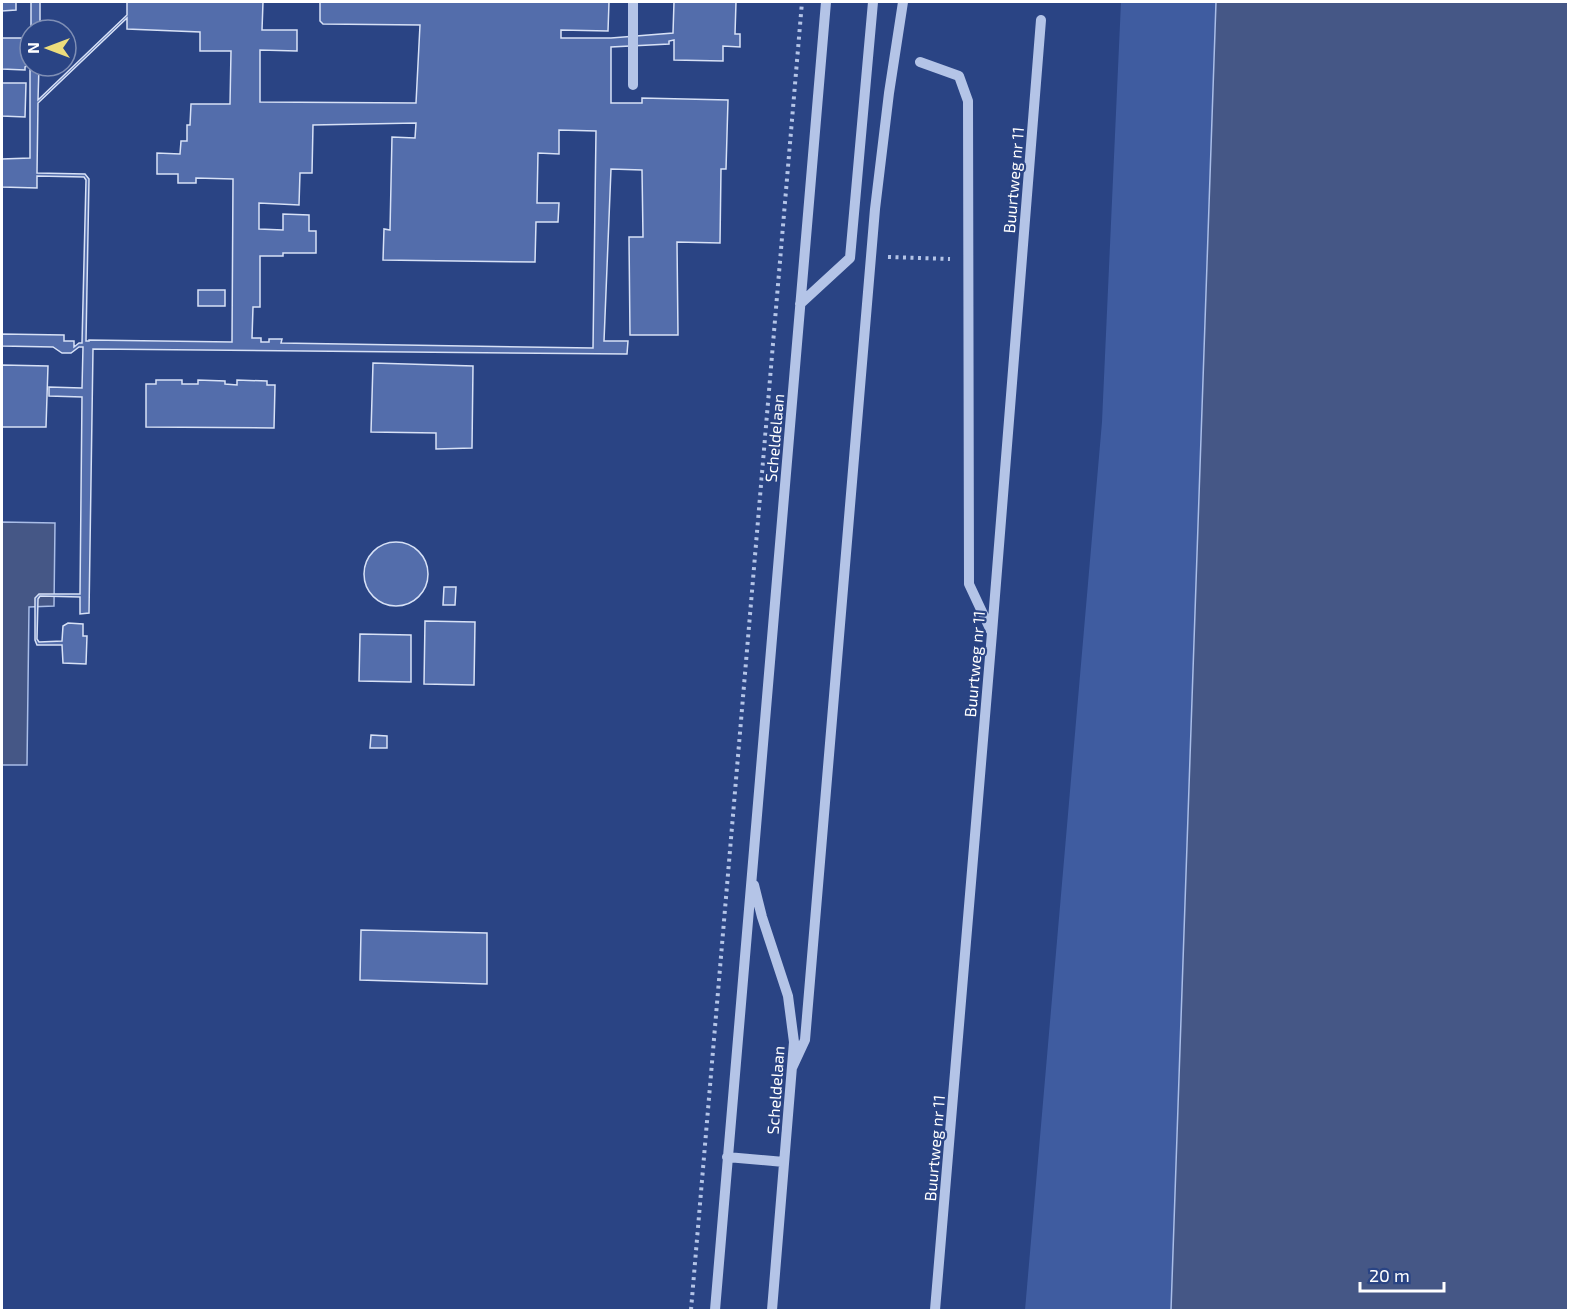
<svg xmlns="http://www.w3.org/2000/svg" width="1570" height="1312" font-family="'Exo 2',sans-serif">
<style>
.green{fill:#3f5ca0}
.water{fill:#455786;stroke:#a9bde7;stroke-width:1.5}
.building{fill:#536dab;stroke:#d7e1f6;stroke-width:1.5;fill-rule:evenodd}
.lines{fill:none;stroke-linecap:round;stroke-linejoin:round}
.path{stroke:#b4c4e7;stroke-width:4;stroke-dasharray:3 4.5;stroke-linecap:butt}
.minor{stroke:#b4c4e7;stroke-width:10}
.labels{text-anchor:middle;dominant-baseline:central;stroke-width:4.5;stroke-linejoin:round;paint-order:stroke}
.street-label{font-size:16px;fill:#fff;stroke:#2a4484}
</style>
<rect width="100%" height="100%" fill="#2a4484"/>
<path class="green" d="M1121 2H1216L1171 1310H1025L1102 422Z"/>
<path class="water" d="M1216 2H1568V1310H1171Z
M2 522 55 523 54 606 29 607 27 765H2Z"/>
<path class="building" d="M2 2H16V10L2 11Z
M31 2H40V30H31Z
M127 2H263L262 30H297V51L260 50V102L416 103 420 25 323 24 320 21V2H609L608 31 561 30V38H611L673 33 674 2H736L735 34H740V47L723 46V61L674 60V40L669 41V44L611 47V103H642V98L728 100 726 169H721L720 243 677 242 678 335H630L629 237H643L642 170 611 169 604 341H628L627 354 93 349 89 613 80 614V597L40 596 38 599 37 639 39 642 62 641 63 626 68 623 83 624V636H87L86 664 63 663 62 645H37L35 640V598L39 594H80L82 397 49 396V387L82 388 83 347H79L71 353H62L53 347 2 346V334L64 335V341H74V347L79 343H82L86 180 84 177 37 176V188L2 187V159L30 158V66H39L38 100 127 15ZM127 18V29L200 32V51H231L230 104H191L190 125H187V141H181L180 154 157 153V174H178V183H196V178L233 179 232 342 89 340V341H86L89 179 85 174 37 173 38 103ZM416 123 415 138 392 137 390 230 384 229 383 260 535 262 536 222H558L559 203H537L538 153 559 154V130L596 131 593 348 281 343 282 339H269V342H261V338H252L253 307H260V256H283V253H316V231H309V215L283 214V230L259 229V203L299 205 300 173H312L313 125Z
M2 38H27V66L25 67V70L2 69Z
M2 83H26L25 117 2 116Z
M198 290H225V306H198Z
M373 363 473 366 472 448 436 449V433L371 432Z
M2 365 48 366 46 427H2Z
M156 380H182V384H198V380L225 381V384L237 385V380L267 381V385H275L274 428 146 427V384H156Z
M364 574a32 32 0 1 1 64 0a32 32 0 1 1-64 0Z
M444 587H456L455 605H443Z
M425 621 475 622 474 685 424 684Z
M360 634 411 635V682L359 681Z
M371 735 387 736V748H370Z
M361 930 487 933V984L360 980Z"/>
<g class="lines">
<path class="path" d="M888 257 950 259
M691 1310 802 2"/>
<path class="minor" d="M920 62 959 76 968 101 969 584 991 631
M633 85V2
M800 304 850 258 873 2
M754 885 762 917 788 996 794 1042 772 1310
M792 1068 805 1040 875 209 889 93 903 2
M727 1157 784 1162
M715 1310 826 2
M935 1310 992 633 1041 20"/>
</g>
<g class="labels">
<g class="street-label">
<text transform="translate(1013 180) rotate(-85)">Buurtweg nr 11</text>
<text transform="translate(774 438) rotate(-85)">Scheldelaan</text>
<text transform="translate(974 664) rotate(-85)">Buurtweg nr 11</text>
<text transform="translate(775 1090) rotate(-86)">Scheldelaan</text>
<text transform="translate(934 1148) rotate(-85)">Buurtweg nr 11</text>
</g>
</g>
<rect width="1570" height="1312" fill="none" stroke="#ffffff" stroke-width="6"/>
<g transform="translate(48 48) rotate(270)"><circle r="28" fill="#2a4484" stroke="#7f8fb5" stroke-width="1.5"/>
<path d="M0-4.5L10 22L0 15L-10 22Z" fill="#eddd7c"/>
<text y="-9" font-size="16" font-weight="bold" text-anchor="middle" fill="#ffffff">N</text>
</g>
<path d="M1360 1282v9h84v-9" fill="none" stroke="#ffffff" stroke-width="3"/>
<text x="1369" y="1282" font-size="18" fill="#ffffff" stroke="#2a4484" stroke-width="4.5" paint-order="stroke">20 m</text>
</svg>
